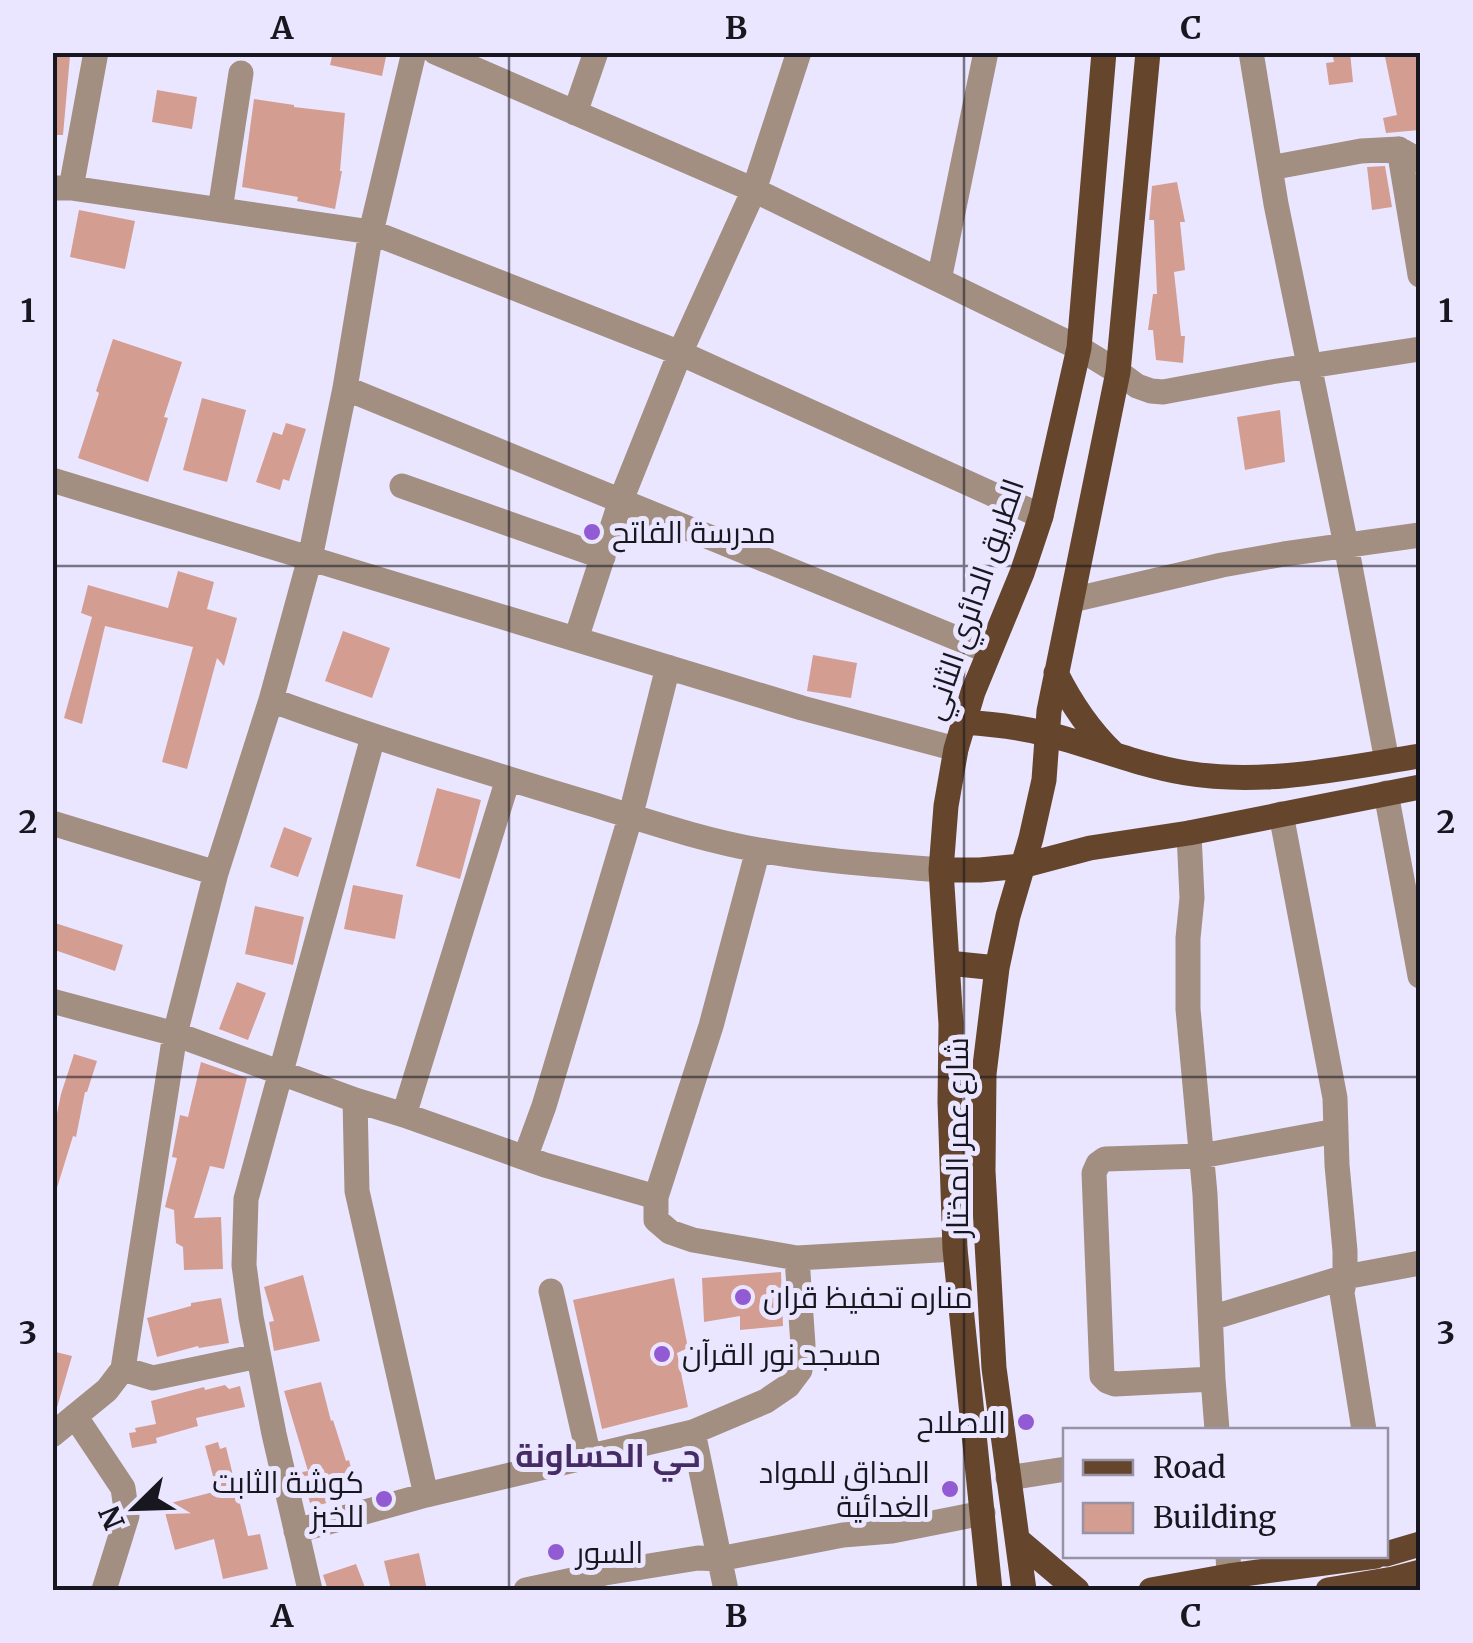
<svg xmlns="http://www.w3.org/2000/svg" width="1473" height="1643" font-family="Merriweather,Cairo,serif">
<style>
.building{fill:#d49d92}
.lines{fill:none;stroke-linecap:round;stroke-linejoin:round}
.minor{stroke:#a28f81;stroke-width:25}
.major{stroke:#65452c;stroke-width:25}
.grid{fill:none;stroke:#18161f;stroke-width:2.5;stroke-opacity:0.55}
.poi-dot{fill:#935bd3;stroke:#ebe6ff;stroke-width:4}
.labels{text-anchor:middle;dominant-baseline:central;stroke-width:10;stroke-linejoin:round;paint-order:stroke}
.poi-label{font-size:30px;fill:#18161f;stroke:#ebe6ff;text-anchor:start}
.street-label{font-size:30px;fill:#18161f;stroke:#ebe6ff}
.neighbourhood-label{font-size:32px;font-weight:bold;fill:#462b65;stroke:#ebe6ff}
.neatline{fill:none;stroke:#18161f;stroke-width:4}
.grid-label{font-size:32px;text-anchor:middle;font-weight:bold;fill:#18161f}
</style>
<rect width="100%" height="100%" fill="#ebe6ff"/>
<path class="building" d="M333 52H387L382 76 330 65Z
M1332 52H1350L1353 82 1329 85 1326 63 1334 62Z
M1384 52H1420V130L1386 133 1383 118 1397 115Z
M52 54 70 56 63 135H52Z
M157 90 197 97 192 129 152 122Z
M254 99 294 105V107L345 113 340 171H342L335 209 297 201 298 197 242 187Z
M1385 166 1392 207 1372 210 1367 167Z
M1177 182 1185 222H1180L1185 270 1174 272 1181 336H1185L1183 363 1156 360 1153 330H1148L1153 294H1157L1154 220H1149L1152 186Z
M79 210 135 221 125 269 70 257Z
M113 339 182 362 164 417 168 418 148 482 78 458 99 393 96 391Z
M202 398 246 410 227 482 183 470Z
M1280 410 1285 462 1245 470 1237 417Z
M286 423 306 429 289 481 283 479 280 490 256 482 273 432 282 435Z
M178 571 214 582 207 609 237 618 224 666 217 658 187 769 162 762 193 647 105 626 82 724 64 718 92 617 81 613 88 585 168 608Z
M343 631 390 648 372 698 325 681Z
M813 655 857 663 851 698 807 691Z
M437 788 481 800 460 879 416 866Z
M284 827 312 838 298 877 270 867Z
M353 885 403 895 395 939 344 929Z
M255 906 304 917 293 965 245 954Z
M52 922 123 945 115 971 52 949Z
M237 982 266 993 248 1040 219 1029Z
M74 1054 97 1061 87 1092H85L76 1137 73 1136 56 1191H52V1138L61 1094Z
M201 1062 247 1078 224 1169 210 1166 194 1218 221 1217 223 1269 184 1270 183 1247 176 1243 174 1210 165 1207 177 1158 172 1157 180 1115 188 1117Z
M781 1272 783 1326 740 1330V1316L704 1322 702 1278Z
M303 1275 320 1341 274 1351 269 1322 274 1321 264 1287Z
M674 1278 688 1348 677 1353 688 1407 602 1429 573 1300Z
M221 1298 229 1343 199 1348 198 1346 157 1357 147 1318 191 1306V1303Z
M52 1351 72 1356 56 1411 52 1410Z
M321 1382 331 1421 333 1420 346 1461 349 1460 358 1495 311 1507 302 1472 308 1471 284 1391Z
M225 1385 229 1389 240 1386 245 1407 196 1418 198 1426 156 1438 157 1443 132 1448 129 1433 136 1432 135 1428 156 1424 151 1401 204 1387 205 1390Z
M218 1442 220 1449 226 1447 248 1536 260 1534 268 1569 223 1579 214 1539 175 1550 163 1505 217 1491 205 1446Z
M419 1553 427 1590H391L384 1561Z
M356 1564 366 1590H328L323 1575Z"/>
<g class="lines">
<path class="minor" d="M435 52 754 190 1079 348 1118 372 1137 386 1151 391 1163 392 1271 372 1420 349
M1251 52 1276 204 1346 545 1387 761
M575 113 596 52
M1399 149 1420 275
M1270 168 1361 151 1399 149 1420 161
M52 188H71L371 232 680 353 1041 516
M71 188 96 52
M220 210 241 73
M939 280 986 52
M345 388 988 651
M52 480 802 708 956 749
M402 486 603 557
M1072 600 1222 565 1284 554 1420 535
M576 639 621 500 680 353 754 190 799 52
M271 700C371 737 473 768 575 799 636 817 696 839 759 850 819 861 880 865 941 870
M1386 793 1420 976
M1281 814 1335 1098 1337 1165 1345 1251V1277L1342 1293 1364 1430
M52 823 216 873
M1189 833 1192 898 1188 938V1009L1205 1194 1213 1379 1217 1430
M52 1001 175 1034 355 1100 404 1115 545 1165 656 1197V1220L670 1232 693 1240 797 1258 955 1249
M355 1100 357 1191 426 1495
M404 1115 508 779
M525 1158 544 1106 630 818 668 667
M656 1197 711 1026 758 850
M551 1291 589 1457
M1211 1318 1345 1277 1420 1263
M123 1369 153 1378 258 1356
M1213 1379 1115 1384 1107 1381 1102 1376 1094 1173 1098 1164 1105 1159 1201 1156 1336 1131
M75 1416 123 1488 127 1516 104 1590
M693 1432 726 1590
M52 1435 107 1390 123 1369 175 1034 216 873 271 700 310 558 345 388 371 232 414 52
M1008 1478 1066 1469
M296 1531 426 1495 693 1432 766 1401 788 1386 800 1370 803 1345 797 1258
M1228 1556 1230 1590
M310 1590 274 1434 251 1317 244 1265 246 1199 373 737
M526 1590 605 1573 698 1558 719 1559 843 1535 892 1531 983 1513"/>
<path class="major" d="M1056 673C1071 703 1089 730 1113 753
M964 722C992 724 1019 727 1047 734 1094 746 1138 765 1186 773 1265 786 1343 768 1420 756
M941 870H980L1022 866 1090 848 1189 833 1420 787
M948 963 997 968
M1018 1540 1077 1590
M1386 1554 1420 1544
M990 1590 955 1249 950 1102 951 1024 941 870 946 806 956 749 973 692 1022 573 1041 516 1079 348 1104 52
M1024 1590 994 1368 983 1171 984 1074 997 968 1008 916 1031 838 1044 780 1049 711 1118 372 1148 52
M1151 1590 1229 1576 1376 1556
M1328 1590 1393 1579 1420 1572"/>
</g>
<path class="grid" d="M509 52V1590M964 52V1590M52 566H1420M52 1077H1420"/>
<g class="poi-dot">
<circle cx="592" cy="532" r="10"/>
<circle cx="743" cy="1297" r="10"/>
<circle cx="662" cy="1354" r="10"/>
<circle cx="1026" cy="1422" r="10"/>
<circle cx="950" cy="1489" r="10"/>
<circle cx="384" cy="1499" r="10"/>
<circle cx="556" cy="1552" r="10"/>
</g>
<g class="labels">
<g class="poi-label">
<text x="612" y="532">مدرسة الفاتح</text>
<text x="763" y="1297">مناره تحفيظ قران</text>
<text x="682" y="1354">مسجد نور القرآن</text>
<text x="1006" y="1422" text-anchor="end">الاصلاح</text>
<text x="930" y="1472" text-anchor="end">المذاق للمواد<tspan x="930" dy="34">الغدائية</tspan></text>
<text x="364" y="1482" text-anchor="end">كوشة الثابت<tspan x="364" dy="34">للخبز</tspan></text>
<text x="576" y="1552">السور</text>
</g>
<g class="street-label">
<text transform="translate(973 599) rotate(-71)">الطريق الدائري الثاني</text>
<text transform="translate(957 1137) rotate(-90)">شارع عمر المختار</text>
</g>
<g class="neighbourhood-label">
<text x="608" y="1456">حي الحساونة</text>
</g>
</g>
<rect width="1473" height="1643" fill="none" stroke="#ebe6ff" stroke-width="110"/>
<rect x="1063" y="1428" width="325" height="130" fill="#ebe6ff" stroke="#9793a5" stroke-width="2.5"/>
<rect x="1083" y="1460" width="50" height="15" fill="#65452c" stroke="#9793a5" stroke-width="2.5"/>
<text x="1153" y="1478" font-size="30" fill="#18161f">Road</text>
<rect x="1083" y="1503" width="50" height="30" fill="#d49d92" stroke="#9793a5" stroke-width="2.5"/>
<text x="1153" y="1528" font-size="30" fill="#18161f">Building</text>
<g transform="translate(135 1508) rotate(247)" stroke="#ebe6ff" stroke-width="8" paint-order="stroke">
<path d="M0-8L18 38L0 25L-18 38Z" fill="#18161f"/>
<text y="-15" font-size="28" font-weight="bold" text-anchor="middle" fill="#18161f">N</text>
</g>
<rect x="55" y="55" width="1363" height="1533" class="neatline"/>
<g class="grid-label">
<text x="282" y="39">A</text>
<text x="736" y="39">B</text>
<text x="1191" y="39">C</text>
<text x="28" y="322">1</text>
<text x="1446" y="322">1</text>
<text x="28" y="833">2</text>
<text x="1446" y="833">2</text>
<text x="28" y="1344">3</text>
<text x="1446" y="1344">3</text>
<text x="282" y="1627">A</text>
<text x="736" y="1627">B</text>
<text x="1191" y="1627">C</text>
</g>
</svg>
